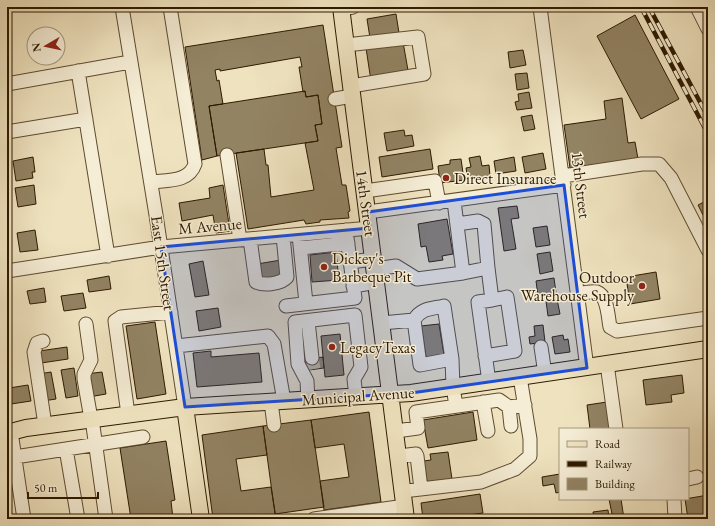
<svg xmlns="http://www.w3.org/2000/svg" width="715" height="526" font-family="'EB Garamond',serif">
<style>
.building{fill:#928363;stroke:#2e1a00}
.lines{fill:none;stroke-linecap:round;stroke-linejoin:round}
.minor-tunnel{stroke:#c8bb99;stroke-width:13;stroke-dasharray:13 6;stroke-linecap:butt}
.minor-casing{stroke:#5e4c30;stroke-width:15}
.major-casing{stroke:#2e1a00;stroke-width:18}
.minor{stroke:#f5edd5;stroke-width:13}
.major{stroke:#efe3bf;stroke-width:16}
.rail-casing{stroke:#2e1a00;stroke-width:4.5}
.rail{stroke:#f5edd5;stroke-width:3;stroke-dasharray:9;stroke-linecap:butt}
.marked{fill:#1d4ed8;fill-opacity:0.2;stroke:#1d4ed8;stroke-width:3;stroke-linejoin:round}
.poi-dot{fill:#8f2418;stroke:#f5edd5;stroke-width:1.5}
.labels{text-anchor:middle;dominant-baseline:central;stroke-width:3;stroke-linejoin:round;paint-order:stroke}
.poi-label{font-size:16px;fill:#2e1a00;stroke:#f5edd5;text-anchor:start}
.street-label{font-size:16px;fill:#2e1a00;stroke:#f5edd5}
</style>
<rect width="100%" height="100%" fill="#efe3bf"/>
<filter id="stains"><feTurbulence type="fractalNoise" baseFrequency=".005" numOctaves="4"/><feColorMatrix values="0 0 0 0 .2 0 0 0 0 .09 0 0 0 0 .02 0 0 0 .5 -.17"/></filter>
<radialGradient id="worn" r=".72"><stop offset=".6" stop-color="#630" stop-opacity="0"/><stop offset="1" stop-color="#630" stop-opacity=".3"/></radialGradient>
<path class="building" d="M396 14 399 33 370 38 367 19Z
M635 15 679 99 641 119 597 36Z
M323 25 342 147 336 148 342 185H346L350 211 348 212 349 218 320 220V222L306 224 304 220 248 229 236 153 264 149 266 165H268L271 197 314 190 305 143 318 141 315 125 322 124 318 95 306 97 305 91 303 92 299 67H302L300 57 220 71V69L215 70 217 81 219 80 223 104 209 106 217 156 202 160 185 47Z
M7 34 11 61 7 62Z
M403 42 409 76 371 81 366 48Z
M523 50 526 65 510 68 508 52Z
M527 73 529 88 517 90 515 74Z
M305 91 306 97 318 95 322 124 315 125 318 141 217 156 209 106Z
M529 92 532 108 517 110 515 102 519 101 518 94Z
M622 98 628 143 635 142 638 159 570 168 564 125 606 119 604 101Z
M532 115 535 129 524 131 521 117Z
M404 130 405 136 412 135 414 146 387 151 384 133Z
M430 149 433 169 382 177 379 157Z
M543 153 546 169 525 173 522 157Z
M480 156 482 166 489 165 490 176 468 180 466 168 471 167 469 158Z
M33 157 35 172H32L33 178 16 181 13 161Z
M514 157 516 171 496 174 494 161Z
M461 159 464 180 440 183 438 166 450 164V160Z
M34 185 36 204 18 207 15 188Z
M223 185 230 231 216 233 213 215 182 221 179 203 210 198 209 188Z
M708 200V213L703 215 698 205Z
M517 206 519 218 511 219 516 249 504 251 498 208Z
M447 219 453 254 442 256 443 260 429 262 426 246 421 247 418 224Z
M547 226 550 245 536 247 533 228Z
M35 230 38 250 20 252 17 233Z
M336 252 339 280 312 282 310 255Z
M550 252 553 271 540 274 537 254Z
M281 260 283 276 259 279 257 264Z
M203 261 209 295 195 297 189 264Z
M656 272 660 299 630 304 626 277Z
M109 276 111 289 89 292 87 280Z
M554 278 556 293 538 296 536 281Z
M44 288 46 302 30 304 27 291Z
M83 293 86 308 64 311 61 296Z
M557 299 560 314 548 316 546 301Z
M218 308 221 327 199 331 196 311Z
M155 322 166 394 137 399 126 326Z
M439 324 444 355 426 357 421 326Z
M543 325 545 342 530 344 529 337 535 336 534 326Z
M340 334 344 375 325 377 321 336Z
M563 335 564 340 568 339 570 352 555 354 552 337Z
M67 347 68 359 41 363 39 351Z
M211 351V357L259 353 262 382 197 387 193 353Z
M323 357 324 368 302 371 301 360Z
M74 368 78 396 66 398 61 370Z
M51 372 56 399 43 401 39 374Z
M102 372 106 394 89 397 86 374Z
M682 375 684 393 671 395 672 402 646 405 643 380Z
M28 385 31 401 11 404 9 388Z
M607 402 611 429H590L587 405Z
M369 412 381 502 324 510 320 481 349 477 344 444 315 448 311 420Z
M473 412 477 440 428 448 423 420Z
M311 420 324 507 275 514 263 426Z
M263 426 267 455 236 459 241 491 271 487 276 518 213 519 202 435Z
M166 441 175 500 171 501 173 519H131L120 448Z
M448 452 452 479 427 482 424 461 431 460 430 454Z
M560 474V492L556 493 554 484 543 486 542 477Z
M480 494 483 513 442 519H423L421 503Z
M708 495V518L688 519 685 499Z
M609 499H621L624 519H613Z
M608 510 609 519H594L593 512Z"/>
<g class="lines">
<path class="minor-tunnel" d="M312 358 314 369"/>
<g class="minor-casing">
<path id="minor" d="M122 7 156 215 185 407
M540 7 587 368
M697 7 708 29
M341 9 353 7
M346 45 418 37 424 74 351 86
M78 71 108 256
M7 84 130 62
M335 99 352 96
M7 132 86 119
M227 155 240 240
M563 176 642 164H659L671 178 708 250
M151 182C169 180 189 182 195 164L170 7
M365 191 435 181 439 203
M368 212 564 185
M457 224 478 221 484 224 488 268 463 273
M299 235 306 303
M250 239 256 282C264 286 281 284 287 277L283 236
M301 248 348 243
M350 262 374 259
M488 268 492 300 478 302 489 382
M375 269 396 266 417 279 463 273 454 201
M7 271 161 247 370 228
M353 286 377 282
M578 294C583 293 591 291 597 292 608 296 608 318 610 327L617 331 708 318
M286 306 355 298 346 230
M414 320C421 308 431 309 444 306L452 359
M308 321 312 358
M382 323 414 320 420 365 452 359 453 387 456 406
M86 324 91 360 84 374V379L91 419
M43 341 37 343 34 352 45 425
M176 346 268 336 274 344 284 401
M541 347 545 374
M485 356 515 351 507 297 492 300
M607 364 616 429
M308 400 307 381 298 364 295 322 355 315 361 367 354 379 356 397
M271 402 274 425
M483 402 488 431
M509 407 511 426
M128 414 115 321 121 317 171 312
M92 419 106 519
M396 431 418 428 416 412 499 400 509 407 525 405
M11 432 24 519
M66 449 78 519
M399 456 416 454 417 456 421 489
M7 462 15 457 143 437
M688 479 697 477
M403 491 481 482 515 469 530 456V439L520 377
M674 499 675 519
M314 519 405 506"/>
</g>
<g class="major-casing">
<path id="major" d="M341 7 406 519
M185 407 201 519
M7 433 26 428 185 407 411 393 708 349"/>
</g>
<use href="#minor" class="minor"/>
<use href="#major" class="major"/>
<g class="rail-casing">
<path id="rail" d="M641 7 708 134
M649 7 708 117"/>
</g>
<use href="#rail" class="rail"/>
</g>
<path class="marked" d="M564 185 587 368 411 393 185 407 161 247 370 228 368 212Z"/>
<g class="poi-dot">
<circle cx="446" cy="178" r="4"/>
<circle cx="324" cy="267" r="4"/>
<circle cx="642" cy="286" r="4"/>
<circle cx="332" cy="347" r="4"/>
</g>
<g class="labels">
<g class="poi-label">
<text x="454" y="178">Direct Insurance</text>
<text x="332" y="258">Dickey's<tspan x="332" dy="18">Barbeque Pit</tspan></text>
<text x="634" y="277" text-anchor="end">Outdoor<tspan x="634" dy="18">Warehouse Supply</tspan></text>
<text x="340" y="347">LegacyTexas</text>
</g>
<g class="street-label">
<text transform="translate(581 185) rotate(83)">13th Street</text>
<text transform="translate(366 203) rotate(82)">14th Street</text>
<text transform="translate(210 226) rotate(-5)">M Avenue</text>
<text transform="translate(163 263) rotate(82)">East 15th Street</text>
<text transform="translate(358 396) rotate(-4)">Municipal Avenue</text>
</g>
</g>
<rect width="715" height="526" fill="none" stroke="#efe3bf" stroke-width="24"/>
<rect x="8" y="8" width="699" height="510" fill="none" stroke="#2e1a00" stroke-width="2"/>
<rect x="12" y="12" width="691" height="502" fill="none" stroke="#2e1a00"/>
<rect x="559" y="428" width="130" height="72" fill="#f5edd5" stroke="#a59980"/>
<rect x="567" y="441" width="20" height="6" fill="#efe3bf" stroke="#a59980"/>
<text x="595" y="448" font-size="12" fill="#2e1a00">Road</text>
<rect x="567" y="461" width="20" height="6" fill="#2e1a00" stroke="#a59980"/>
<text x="595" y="468" font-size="12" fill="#2e1a00">Railway</text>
<rect x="567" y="478" width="20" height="12" fill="#928363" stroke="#a59980"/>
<text x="595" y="488" font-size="12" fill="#2e1a00">Building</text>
<g transform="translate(46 46) rotate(261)"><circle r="19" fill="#f5edd5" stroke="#a59980"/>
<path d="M0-3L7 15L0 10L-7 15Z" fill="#8f2418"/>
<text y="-6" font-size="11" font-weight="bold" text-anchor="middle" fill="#2e1a00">N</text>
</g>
<path d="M28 492v6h70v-6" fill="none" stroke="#2e1a00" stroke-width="2"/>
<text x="34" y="492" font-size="12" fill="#2e1a00" stroke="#f5edd5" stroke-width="3" paint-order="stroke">50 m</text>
<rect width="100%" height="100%" filter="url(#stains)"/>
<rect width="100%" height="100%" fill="url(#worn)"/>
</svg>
